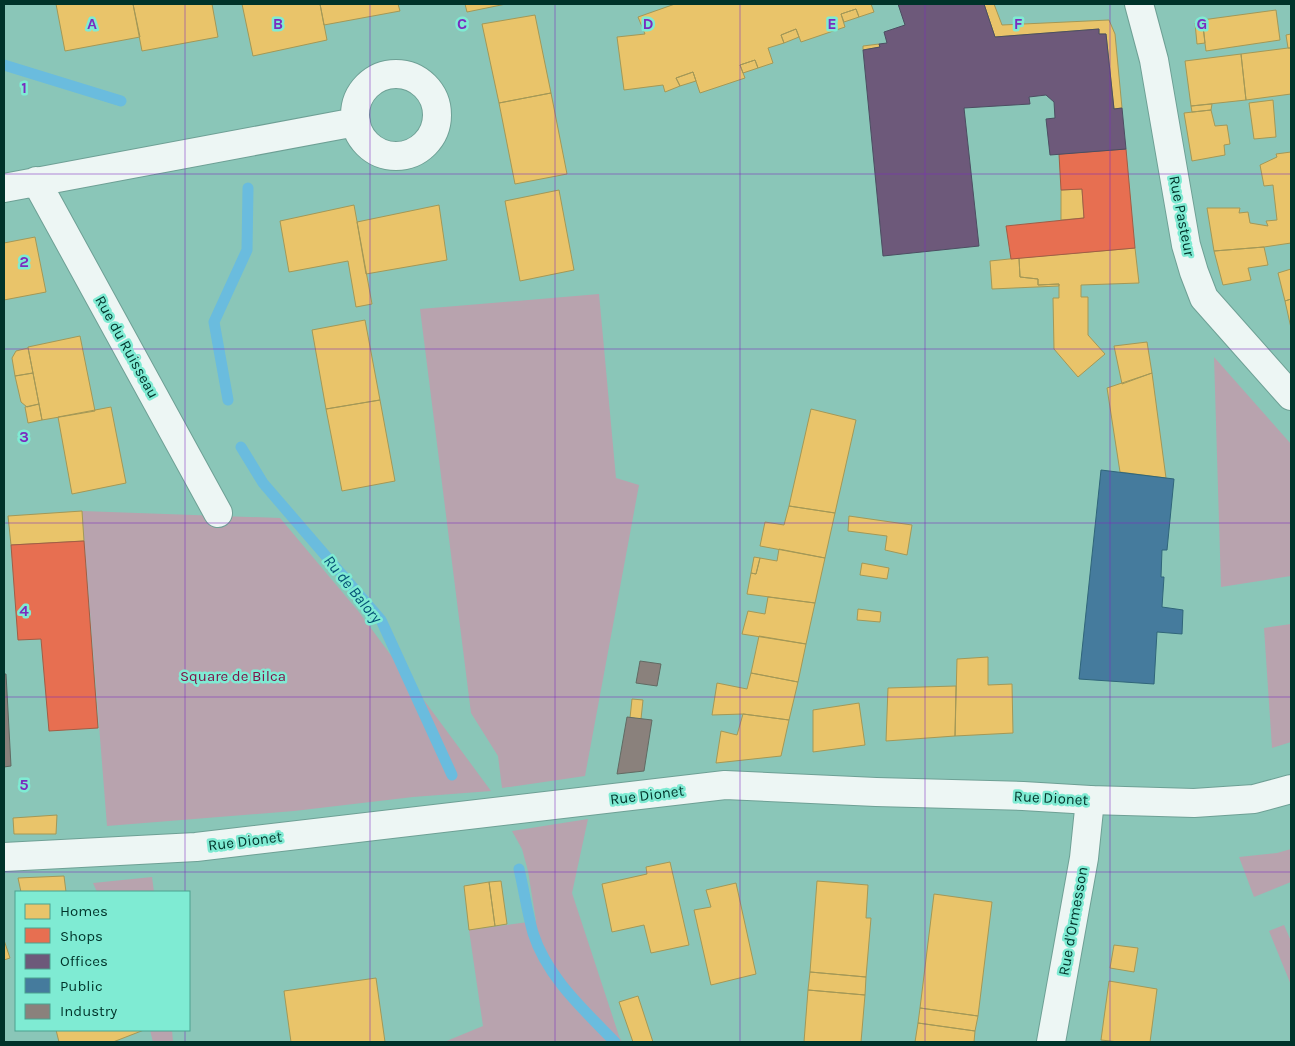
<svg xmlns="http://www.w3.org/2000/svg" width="1295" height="1046" font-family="Karla,sans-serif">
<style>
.green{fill:#b8a3ae}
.homes{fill:#e9c46a;stroke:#a39857}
.shops{fill:#e76f51;stroke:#a25d45}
.offices{fill:#6d597a;stroke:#4c4e62}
.public{fill:#457b9d;stroke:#30657a}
.industry{fill:#8a817c;stroke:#616a63}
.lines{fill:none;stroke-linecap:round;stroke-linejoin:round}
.stream{stroke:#6abcde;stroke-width:11}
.street-casing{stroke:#6ea095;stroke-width:30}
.secondary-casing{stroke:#6ea095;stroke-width:30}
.street{stroke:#edf6f4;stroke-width:28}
.secondary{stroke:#edf6f4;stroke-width:28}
.grid{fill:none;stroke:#7b2cbf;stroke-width:1;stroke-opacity:0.55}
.labels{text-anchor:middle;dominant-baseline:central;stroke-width:5;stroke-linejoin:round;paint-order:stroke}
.street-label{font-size:15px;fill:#00332a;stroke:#7febd3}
.park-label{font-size:15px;fill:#801449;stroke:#7febd3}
.water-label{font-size:16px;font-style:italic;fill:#055175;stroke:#7febd3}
.grid-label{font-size:16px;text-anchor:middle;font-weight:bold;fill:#7b2cbf;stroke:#7febd3;stroke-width:5;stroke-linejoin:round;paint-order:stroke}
</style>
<rect width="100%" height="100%" fill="#8ac6b8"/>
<path class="green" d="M599 294 616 478 639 485 585 776 502 788 498 756 471 713 420 309Z
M1214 357 1291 444V576L1221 587Z
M82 511 280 518 359 612 491 791 413 797 294 811 107 826Z
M1291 624V742L1272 748 1264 628Z
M588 819 572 893 619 1036 622 1042H444L483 1026 469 930 536 921 528 871 522 849 512 831Z
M1291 849V882L1254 897 1239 857 1277 853Z
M152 877 154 892H97L93 883Z
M1284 925 1291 941V985L1269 931Z
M150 1030H172L173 1042H153Z"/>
<path class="homes" d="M56 4H133L140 37 65 51Z
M133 4H212L218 37 142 51Z
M242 4H320L327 40 253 56Z
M320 4H398L400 11 324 25Z
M465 4H506L467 12Z
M675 4H871L874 12 859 17 856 9 841 14 845 27 801 42 796 29 781 35 784 43 768 48 773 63 758 68 755 60 740 65 745 78 700 93 693 72 676 78 680 86 665 92 663 85 624 90 617 37 645 34 638 17Z
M984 4H994L1002 25 1109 20 1115 34 1122 108 1114 109 1106 34H1099V29L995 37Z
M856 9 859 17 844 22 841 14Z
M1276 10 1280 40 1206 51 1202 20Z
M535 15 551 93 499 103 482 24Z
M1195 23H1203L1205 43 1197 44Z
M796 29 799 37 784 43 781 35Z
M1291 34V48H1288L1286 35Z
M879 44 880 47 863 50V46Z
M1288 48H1291V94L1246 100 1241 54Z
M1241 54 1246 100 1191 106 1185 61Z
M755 60 758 68 743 73 740 65Z
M693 72 696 81 680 86 676 78Z
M551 93 567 174 515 184 499 103Z
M1273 100 1276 137 1254 139 1249 103Z
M1212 104 1211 110 1192 112 1191 106Z
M1211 110 1215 126 1227 125 1230 144 1224 145 1225 155 1192 161 1184 113Z
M1291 152V243L1264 247 1214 251 1207 208H1240L1239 213 1248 212 1250 223 1268 226 1266 221 1277 220 1273 185 1264 186 1260 165 1277 157 1276 154Z
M1082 189 1084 218 1061 220V190Z
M559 190 574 270 520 281 505 201Z
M354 205 372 304 356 307 348 261 289 272 280 221Z
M439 205 447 260 366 274 357 222Z
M35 237 46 292 4 300V243Z
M1264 247 1268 265 1248 268 1251 280 1223 285 1214 251Z
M1135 248 1139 283 1081 285V297H1088V335L1105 354 1078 377 1054 349 1053 298H1059V284L1038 285V279L1020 277 1019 258Z
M1019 258 1020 277 1038 279V285L1059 284V286L992 289 990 261Z
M1291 269V299L1285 301 1278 273Z
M1291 299V328L1285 301Z
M365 320 380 400 326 409 312 330Z
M80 336 95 411 42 420 28 347Z
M1147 342 1152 373 1122 384 1114 346Z
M28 348 33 373 15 376 12 358 16 351Z
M33 373 39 404 27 407 21 402 15 376Z
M1152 373 1166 478 1120 472 1107 388Z
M380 400 395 481 342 491 326 409Z
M39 404 42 420 28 423 25 407Z
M111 407 126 483 72 494 58 417Z
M811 409 856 420 835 513 789 506Z
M789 506 835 513 825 558 760 546 765 522 784 525Z
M82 511 84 541 11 545 8 516Z
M849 516 912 525 907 555 885 550 887 536 848 531Z
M779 549 825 558 815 603 747 594 751 573 756 574 760 558 777 561Z
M754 557 760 558 756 574 751 573Z
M862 563 889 568 887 579 860 575Z
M768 597 815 603 806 644 742 634 748 611 765 614Z
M858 609 881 612 880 622 857 620Z
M759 636 806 644 798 682 751 673Z
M988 657V685L1012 684 1013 733 955 736 957 659Z
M751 673 798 682 789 720 743 714 712 715 717 683 747 689Z
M956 686 955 736 886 741 888 688Z
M632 699 643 700 641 719 630 718Z
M859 703 865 745 813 752V710Z
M743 714 789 720 781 756 716 763 721 731 737 735Z
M57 815 56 834H14L13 818Z
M670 862 689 945 651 953 644 925 612 932 602 884 647 874 646 867Z
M64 876 66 892H21L18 878Z
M501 881 507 924 495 926 489 882Z
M817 881 868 885 866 918H871L866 977 810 972Z
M489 882 495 926 469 930 464 886Z
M736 883 756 974 711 985 694 910 711 907 706 890Z
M934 894 992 902 978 1016 920 1008Z
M4 940 10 958 4 960Z
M1114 945 1138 948 1134 972 1110 968Z
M810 972 866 977 865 995 808 990Z
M376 978 385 1042H291L284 991Z
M1109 981 1157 989 1150 1042H1119L1101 1040Z
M808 990 865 995 861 1042H804Z
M638 996 653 1042H633L619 1002Z
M920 1008 978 1016 975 1031 918 1023Z
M918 1023 975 1031 974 1042H915Z
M56 1030H144L113 1042H59Z"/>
<path class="shops" d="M1126 149 1135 248 1011 259 1006 226 1084 218 1082 189 1061 190 1059 154Z
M84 541 98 728 49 731 41 639 18 640 11 545Z"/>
<path class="offices" d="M898 4H984L995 37 1099 29V34H1106L1114 109 1122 108 1126 149 1050 155 1046 119 1055 118 1054 102 1046 95 1029 97 1030 104 964 108 979 246 883 256 863 50 880 47 879 44 887 43 884 32 905 25Z"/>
<path class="public" d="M1101 470 1174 479 1167 550H1162L1161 577H1164L1162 607 1183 610 1182 634 1157 632 1154 684 1079 679Z"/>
<path class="industry" d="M640 661 661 664 657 686 636 683Z
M4 674H6L11 766 4 767Z
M627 717 652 720 644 771 617 774Z"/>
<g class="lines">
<path class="stream" d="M4 65 121 101
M228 400 214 322 247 250 248 188
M241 447 263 483 381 620 452 775
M519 869C524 890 527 912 533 933 547 977 584 1010 615 1042"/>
<g class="street-casing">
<path id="street" d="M355 115a41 41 0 1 1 82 0a41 41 0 1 1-82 0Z
M36 181 218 513
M4 188 356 122
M1051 1042 1084 858 1090 800"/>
</g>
<g class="secondary-casing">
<path id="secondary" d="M1139 4 1154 60 1186 245 1194 272 1204 298 1291 396
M4 857 196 847 725 785 876 792 1023 796 1090 800 1194 803 1254 799 1291 789"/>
</g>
<use href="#street" class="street"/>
<use href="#secondary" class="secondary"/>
</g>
<path class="grid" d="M185 4V892M370 4V1042M555 4V1042M740 4V1042M925 4V1042M1110 4V1042M4 174H1291M4 349H1291M4 523H1291M4 697H1291M4 872H1291M185 1030V1042"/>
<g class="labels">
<g class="street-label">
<text transform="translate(1182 216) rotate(79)">Rue Pasteur</text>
<text transform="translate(127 347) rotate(61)">Rue du Ruisseau</text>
<text transform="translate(647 795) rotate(-7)">Rue Dionet</text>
<text transform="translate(1051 798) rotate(3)">Rue Dionet</text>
<text transform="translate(245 841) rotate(-7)">Rue Dionet</text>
<text transform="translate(1073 921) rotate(-80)">Rue d'Ormesson</text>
</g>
<g class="park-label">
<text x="233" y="676">Square de Bilca</text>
</g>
<g class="water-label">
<text transform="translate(353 589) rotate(51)">Ru de Balory</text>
</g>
</g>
<g class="grid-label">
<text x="92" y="29">A</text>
<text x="278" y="29">B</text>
<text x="462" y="29">C</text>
<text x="648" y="29">D</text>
<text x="832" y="29">E</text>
<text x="1018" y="29">F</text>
<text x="1202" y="29">G</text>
<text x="24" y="93">1</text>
<text x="24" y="267">2</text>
<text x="24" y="442">3</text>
<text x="24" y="616">4</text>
<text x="24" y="790">5</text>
</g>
<rect width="1295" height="1046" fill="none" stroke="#00332a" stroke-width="10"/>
<rect x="15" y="891" width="175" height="140" fill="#7febd3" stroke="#4ca18f"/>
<rect x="25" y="904" width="25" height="15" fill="#e9c46a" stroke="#4ca18f"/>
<text x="60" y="916" font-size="15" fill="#00332a">Homes</text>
<rect x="25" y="928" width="25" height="15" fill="#e76f51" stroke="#4ca18f"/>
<text x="60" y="941" font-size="15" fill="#00332a">Shops</text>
<rect x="25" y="954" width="25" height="15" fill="#6d597a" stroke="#4ca18f"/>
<text x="60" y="966" font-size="15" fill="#00332a">Offices</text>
<rect x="25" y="978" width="25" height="15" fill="#457b9d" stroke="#4ca18f"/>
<text x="60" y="991" font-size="15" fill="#00332a">Public</text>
<rect x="25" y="1004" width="25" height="15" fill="#8a817c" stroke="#4ca18f"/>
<text x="60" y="1016" font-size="15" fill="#00332a">Industry</text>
</svg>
